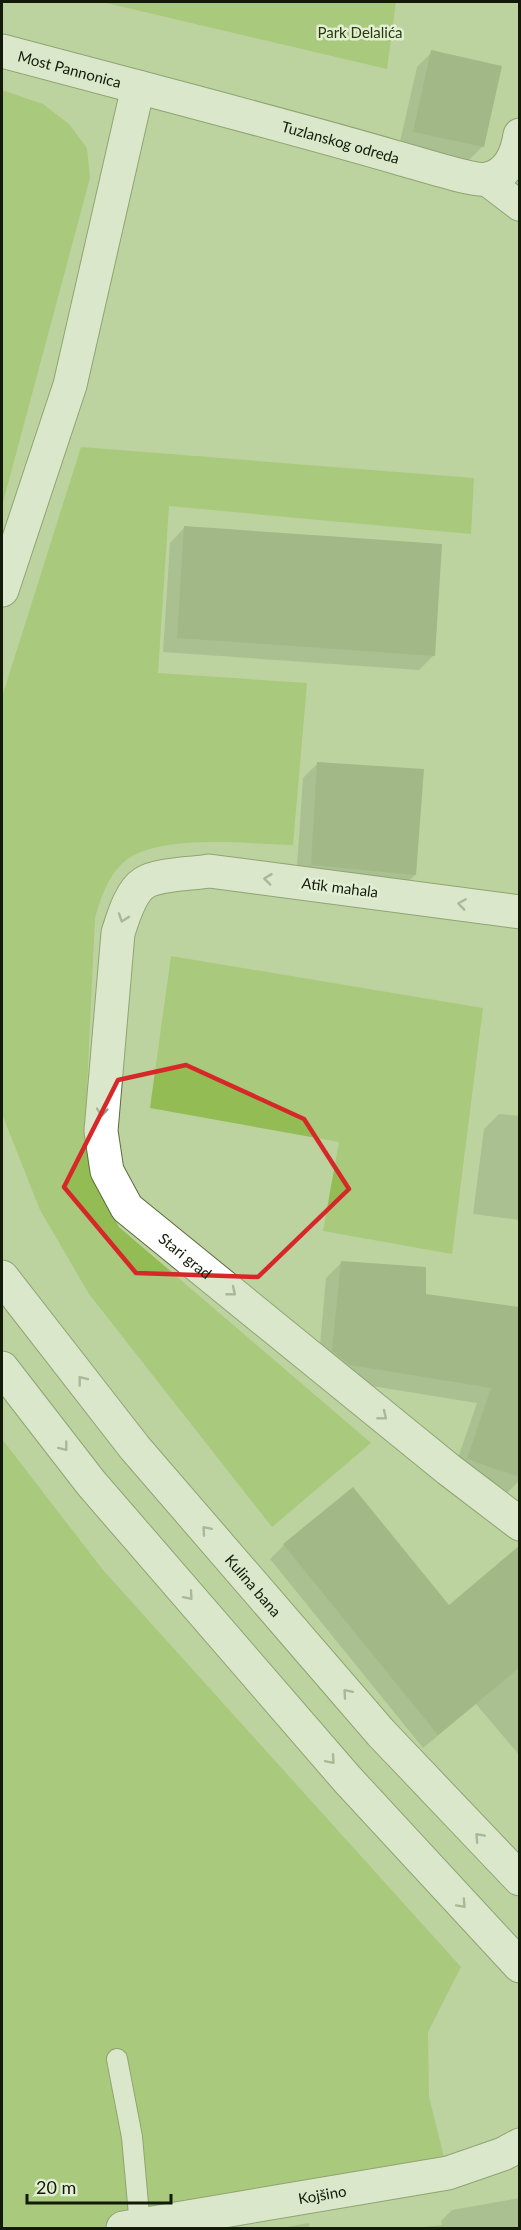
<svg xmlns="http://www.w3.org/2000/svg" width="521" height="2230" font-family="Lato,sans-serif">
	<rect width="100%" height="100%" fill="#bcd39f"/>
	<path fill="#93bc54" d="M102,2H396L387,69Z
		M2,90L43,104L69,124L87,148L90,178L2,506Z
		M81,447L474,478L471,534L169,506L158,673L307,683L293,845C250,844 160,833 125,861C108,875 101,898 95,918L86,1109L88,1152L100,1191L119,1227L371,1443L272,1527L89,1294L40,1210L2,1114V697Z
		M171,956L483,1008L452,1254L323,1231L339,1142L150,1108Z
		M2,1439L103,1570L461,1967L428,2032L429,2097L448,2173L123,2228H2Z"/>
	<path fill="#0003" d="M432,52L483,146L468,161L399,146L417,67Z
		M184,528L434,655L419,670L163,652L170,543Z
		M318,763L415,875L400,890L296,880L303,778Z
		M499,1114L520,1116V1220L473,1214L484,1129Z
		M342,1262L424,1295L520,1308V1480L507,1493L452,1475L477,1403L334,1380L318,1367L326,1278Z
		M284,1545L449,1607L514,1552L520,1559V1756L476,1704L423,1748L270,1559Z
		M520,2198V2228H414L442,2225L441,2221L452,2210Z
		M309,2223L310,2228H280Z"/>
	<path fill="#839868" d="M431,50L502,66L484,147L413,132Z
		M184,526L442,544L435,656L177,638Z
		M317,762L424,769L416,875L311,865Z
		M341,1261L426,1267V1294L519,1307V1477L467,1459L491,1388L350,1365L332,1351Z
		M353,1487L449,1605L519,1546V1668L438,1735L283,1544Z"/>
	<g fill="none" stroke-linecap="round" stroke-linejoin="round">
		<defs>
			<path id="service" d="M117,2059L132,2137L140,2226"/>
			<path id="pedestrian" d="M486,180L520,206"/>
			<g id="minor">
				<path id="s1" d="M138,87C225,110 312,133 398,158C414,162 474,182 487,179C508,175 517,154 520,135"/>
				<path id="s2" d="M520,912L209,871C192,874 158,874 144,883C130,892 123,918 118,933L101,1131L107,1171L127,1208L448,1469L520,1524"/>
			</g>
			<g id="tertiary">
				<path id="s3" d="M2,51L138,87L70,385L2,590"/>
				<path id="s4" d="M123,2228L448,2173L503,2154L520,2145"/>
			</g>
			<g id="secondary">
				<path id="s5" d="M2,1277L135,1448L381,1733L520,1879"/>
				<path d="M2,1368L91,1483L347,1779L520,1966"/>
			</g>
		</defs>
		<use href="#service" stroke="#586c3d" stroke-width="22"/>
		<use href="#pedestrian" stroke="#586c3d" stroke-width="32"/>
		<use href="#minor" stroke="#586c3d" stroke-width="35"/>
		<use href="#tertiary" stroke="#586c3d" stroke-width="35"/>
		<use href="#secondary" stroke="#586c3d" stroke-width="35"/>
		<use href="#service" stroke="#fff" stroke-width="20"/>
		<use href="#pedestrian" stroke="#fff" stroke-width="30"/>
		<use href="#minor" stroke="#fff" stroke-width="33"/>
		<use href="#tertiary" stroke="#fff" stroke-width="33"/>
		<use href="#secondary" stroke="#fff" stroke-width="33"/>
	</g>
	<defs><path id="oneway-chevron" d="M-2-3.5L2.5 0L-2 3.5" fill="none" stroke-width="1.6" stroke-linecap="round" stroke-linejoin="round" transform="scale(1.5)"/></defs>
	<g stroke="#959890">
		<use href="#oneway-chevron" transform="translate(268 879) rotate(-173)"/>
		<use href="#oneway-chevron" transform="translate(462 904) rotate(-172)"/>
		<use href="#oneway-chevron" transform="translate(123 918) rotate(109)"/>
		<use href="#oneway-chevron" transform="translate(102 1112) rotate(95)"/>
		<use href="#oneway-chevron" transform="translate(232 1292) rotate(39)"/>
		<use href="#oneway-chevron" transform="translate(82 1380) rotate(-128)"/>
		<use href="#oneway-chevron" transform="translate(383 1416) rotate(39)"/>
		<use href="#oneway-chevron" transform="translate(64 1447) rotate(52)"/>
		<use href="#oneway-chevron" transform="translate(206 1530) rotate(-131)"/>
		<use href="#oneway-chevron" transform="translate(189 1596) rotate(49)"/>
		<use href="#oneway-chevron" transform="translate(347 1693) rotate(-131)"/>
		<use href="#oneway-chevron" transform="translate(331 1760) rotate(49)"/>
		<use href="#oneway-chevron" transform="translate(479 1837) rotate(-133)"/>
		<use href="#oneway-chevron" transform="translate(462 1904) rotate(47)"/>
	</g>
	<path d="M0 0H521V2230H0ZM186,1065L304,1119L349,1189L258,1277L136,1273L64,1187L118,1080Z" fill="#bcd39f" fill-opacity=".55" fill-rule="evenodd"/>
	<path fill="none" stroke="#d62828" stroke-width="4.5" stroke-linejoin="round" d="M186,1065L304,1119L349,1189L258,1277L136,1273L64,1187L118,1080Z"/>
	<g text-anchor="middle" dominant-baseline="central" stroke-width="5" stroke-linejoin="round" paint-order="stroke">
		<g font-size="15" fill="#293b09" stroke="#e3efd5">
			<text x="360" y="32">Park Delalića</text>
		</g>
		<g font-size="15" fill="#131b08" stroke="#e3efd5">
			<text stroke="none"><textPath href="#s3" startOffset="70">Most Pannonica</textPath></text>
			<text stroke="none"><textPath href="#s1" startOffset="210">Tuzlanskog odreda</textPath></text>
			<text transform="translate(340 887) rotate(7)">Atik mahala</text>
			<text stroke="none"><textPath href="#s2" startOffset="794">Stari grad</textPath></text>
			<text stroke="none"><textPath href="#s5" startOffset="398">Kulina bana</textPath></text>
			<text stroke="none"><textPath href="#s4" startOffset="202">Kojšino</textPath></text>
		</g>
	</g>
	<rect width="521" height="2230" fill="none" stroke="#131b08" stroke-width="6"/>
	<path d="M27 2194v9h144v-9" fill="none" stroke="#131b08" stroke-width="3"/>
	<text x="36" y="2194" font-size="18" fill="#131b08" stroke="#e3efd5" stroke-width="4.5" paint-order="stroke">20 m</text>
</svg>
